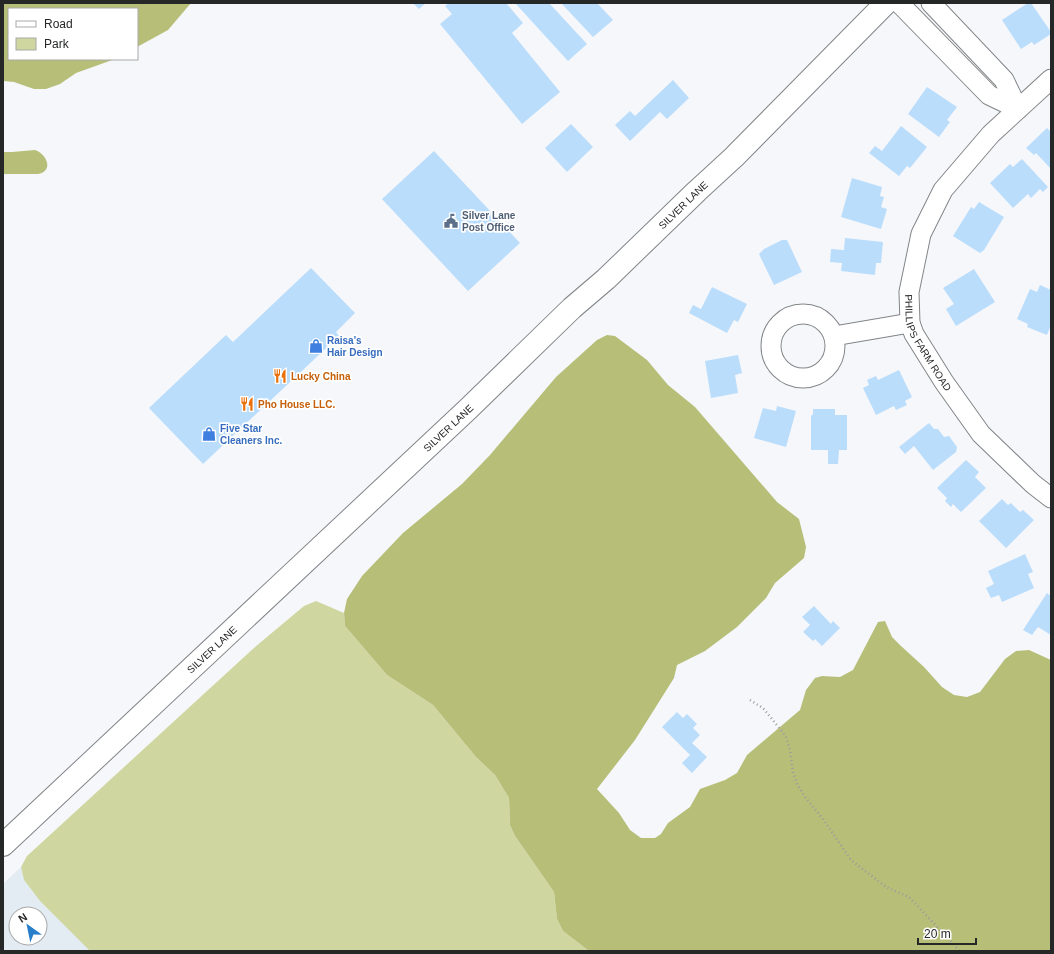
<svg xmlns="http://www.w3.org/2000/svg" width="1054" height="954" font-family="Helvetica,sans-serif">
	<rect width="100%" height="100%" fill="#f5f7fa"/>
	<path fill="#e3ecf3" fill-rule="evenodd" d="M21,867L24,880L40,901L90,951H3V884ZM16,914H40V938H16Z"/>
	<path fill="#d0d6a0" d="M316,601L344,613L345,626L387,675L433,705L476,757L495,775L509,798L510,825L515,836L554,892L557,919L563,931L589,951H90L40,901L24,880L21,867L27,856L255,647L304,606Z"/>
	<path fill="#b7be78" d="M3,3H191L168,30L137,47V9H9V59H115L76,73L60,84L46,89H34L14,82L3,81Z
		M35,150C47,154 54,171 38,174H3V152H12Z
		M607,335L615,336L647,360L668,385L695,407L777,502L799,519L806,547L804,558L775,583L766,598L737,627L705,651L677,665L674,678L635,740L597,789L619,813L630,830L641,838H655L661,834L668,823L690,807L700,789L725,780L737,773L747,755L800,710L806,690L815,678L822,676L840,677L853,670L878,622L885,621L892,637L901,646L924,667L942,687L954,695L967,697L980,692L1005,659L1016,651L1029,650L1051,660V951H589L563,931L557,919L554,892L515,836L510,825L509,798L495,775L476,757L433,705L387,675L345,626L344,613L347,599L362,576L403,533L462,484L490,455L556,377L597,340Z"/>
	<path fill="#bbddfc" d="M413,3H426L419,9Z
		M449,3H506L523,23L512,33L560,92L522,124L440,24L452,14L445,6Z
		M515,3H549L587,44L568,61Z
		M561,3H597L613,20L593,37Z
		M1028,3H1031L1051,32V34L1034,45L1032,42L1021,49L1002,20Z
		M673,80L689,98L667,119L660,112L630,141L615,125L630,111L635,116Z
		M927,87L957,107L947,120L950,122L939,137L908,114Z
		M571,124L593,147L567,172L545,148Z
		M901,126L927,147L910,168L907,166L899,176L869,153L875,146L882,151Z
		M1047,128L1051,132V169L1036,153L1034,155L1026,148Z
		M434,151L520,243L468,291L382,199Z
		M1022,159L1048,187L1043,192L1040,189L1031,198L1028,194L1013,208L990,183L1010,164L1013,167Z
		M852,178L882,187L880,196L884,197L881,207L887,209L881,229L841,217Z
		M979,202L1004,217L984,250L980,253L953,236L971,207L974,209Z
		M845,238L883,242L881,263H876L875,275L841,271L842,263L830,262L831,249L844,250Z
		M782,240H787L802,272L774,285L759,254L764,249Z
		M311,268L355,313L336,332L339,336L203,464L149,408L226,335L233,342Z
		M974,269L995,302L956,326L946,309L954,304L943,288Z
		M1040,285L1051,290V325L1047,335L1027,327L1028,324L1017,319L1030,289L1037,292Z
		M712,287L747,304L738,322L734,320L727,333L689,313L693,305L701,309Z
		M738,355L742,373L735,375L738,393L711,398L705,361Z
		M899,370L912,397L905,401L907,405L896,410L894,406L876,415L863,388L869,385L867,380L876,376L878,380Z
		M777,406L796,411L786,447L754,438L763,408L776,411Z
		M813,409H835V415H847V450H839L838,464H828V450H811V416L813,414Z
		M929,423L934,429H938L944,437L949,436L957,447L956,452L933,470L914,446L905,454L899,447Z
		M966,460L979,472L975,477L986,488L961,512L953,504L951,507L945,501L947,498L937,488Z
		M1002,499L1008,505L1011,503L1020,512L1023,510L1034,520L1006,548L979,521Z
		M1025,554L1033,572L1028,574L1034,588L1002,602L999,595L991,598L986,588L994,584L988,571Z
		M1047,593L1051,596V635L1038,627L1032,635L1023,630Z
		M814,606L831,624L833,621L840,628L822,646L815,639L813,641L803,632L810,625L802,617Z
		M677,712L683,718L687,714L697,724L693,728L700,735L692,743L707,757L692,773L682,763L690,755L662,727Z"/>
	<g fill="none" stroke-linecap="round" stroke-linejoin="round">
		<defs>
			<g id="street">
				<path d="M899,3L989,95L1018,109"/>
				<path d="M931,3L1004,80L1018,109"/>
				<path id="s1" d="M1051,79L991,134L943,190L921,234L909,292L910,323L914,334L944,382L981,434L1033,484L1051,498"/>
				<circle cx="803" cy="346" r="32"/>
				<path d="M834,336L910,323"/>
			</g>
			<g id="secondary">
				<path id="s2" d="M3,845L467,410L572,308L606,279L697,191L734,157L886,3"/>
			</g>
		</defs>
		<use href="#street" stroke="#828587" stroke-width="21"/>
		<use href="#secondary" stroke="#828587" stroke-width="24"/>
		<path stroke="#9a9c9d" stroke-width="2.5" stroke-dasharray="1 3" stroke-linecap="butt" d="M750,700L763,708L780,729L786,737L790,750L793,772L797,784L805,797L823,819L851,860L886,887L909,897L960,951"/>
		<use href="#street" stroke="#fff" stroke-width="19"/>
		<use href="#secondary" stroke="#fff" stroke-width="22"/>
	</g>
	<defs>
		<symbol id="civic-bare" viewBox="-9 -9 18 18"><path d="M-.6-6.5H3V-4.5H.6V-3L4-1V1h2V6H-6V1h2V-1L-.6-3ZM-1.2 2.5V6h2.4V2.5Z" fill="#5c6f8a" stroke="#fff" stroke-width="2.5" paint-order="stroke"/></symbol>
		<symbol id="shop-bare" viewBox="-9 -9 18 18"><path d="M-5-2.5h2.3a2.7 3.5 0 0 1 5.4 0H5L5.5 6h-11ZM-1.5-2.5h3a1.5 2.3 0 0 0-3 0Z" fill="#3f7fe0" stroke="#fff" stroke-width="2.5" paint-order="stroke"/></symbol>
		<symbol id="restaurant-bare" viewBox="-9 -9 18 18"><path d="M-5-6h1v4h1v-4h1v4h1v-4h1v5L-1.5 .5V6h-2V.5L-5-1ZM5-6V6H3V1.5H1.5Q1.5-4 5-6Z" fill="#e8710a" stroke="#fff" stroke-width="2.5" paint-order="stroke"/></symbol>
	</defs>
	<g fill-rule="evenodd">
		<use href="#civic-bare" x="441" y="211" width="20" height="20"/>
		<use href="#shop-bare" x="306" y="336" width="20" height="20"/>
		<use href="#restaurant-bare" x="270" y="366" width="20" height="20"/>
		<use href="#restaurant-bare" x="237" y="394" width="20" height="20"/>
		<use href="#shop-bare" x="199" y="424" width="20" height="20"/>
	</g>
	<g text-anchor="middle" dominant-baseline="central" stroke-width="3.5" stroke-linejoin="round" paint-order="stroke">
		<g font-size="10" fill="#262727" stroke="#fff">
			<text stroke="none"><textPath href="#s2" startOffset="934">SILVER LANE</textPath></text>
			<text stroke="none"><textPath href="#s1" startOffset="319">PHILLIPS FARM ROAD</textPath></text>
			<text stroke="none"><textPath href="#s2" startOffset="610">SILVER LANE</textPath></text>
			<text stroke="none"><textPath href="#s2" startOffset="286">SILVER LANE</textPath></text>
		</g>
		<g font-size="10" font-weight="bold" fill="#4e5e75" stroke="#fff" text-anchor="start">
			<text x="462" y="215">Silver Lane<tspan x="462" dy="12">Post Office</tspan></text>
		</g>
		<g font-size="10" font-weight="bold" fill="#366cbe" stroke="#fff" text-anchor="start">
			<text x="327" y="340">Raisa's<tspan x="327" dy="12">Hair Design</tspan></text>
			<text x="220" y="428">Five Star<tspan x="220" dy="12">Cleaners Inc.</tspan></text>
		</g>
		<g font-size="10" font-weight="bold" fill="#c56008" stroke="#fff" text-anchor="start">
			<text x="291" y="376">Lucky China</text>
			<text x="258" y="404">Pho House LLC.</text>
		</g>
	</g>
	<rect width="1054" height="954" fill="none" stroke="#262727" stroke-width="8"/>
	<rect x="8" y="8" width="130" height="52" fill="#ffffff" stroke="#a8a9a9"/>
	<rect x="16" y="21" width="20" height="6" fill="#ffffff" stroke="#a8a9a9"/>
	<text x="44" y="28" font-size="12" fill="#262727">Road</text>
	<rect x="16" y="38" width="20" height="12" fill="#d0d6a0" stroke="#a8a9a9"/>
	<text x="44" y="48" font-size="12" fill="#262727">Park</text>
	<g transform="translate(28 926) rotate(327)"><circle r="19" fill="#ffffff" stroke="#a8a9a9"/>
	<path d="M0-3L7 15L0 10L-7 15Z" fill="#297ecc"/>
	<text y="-6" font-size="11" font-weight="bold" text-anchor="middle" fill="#262727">N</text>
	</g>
	<path d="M918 938v6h58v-6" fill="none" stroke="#262727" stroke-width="2"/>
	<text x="924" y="938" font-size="12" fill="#262727" stroke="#ffffff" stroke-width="3" paint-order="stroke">20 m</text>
</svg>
